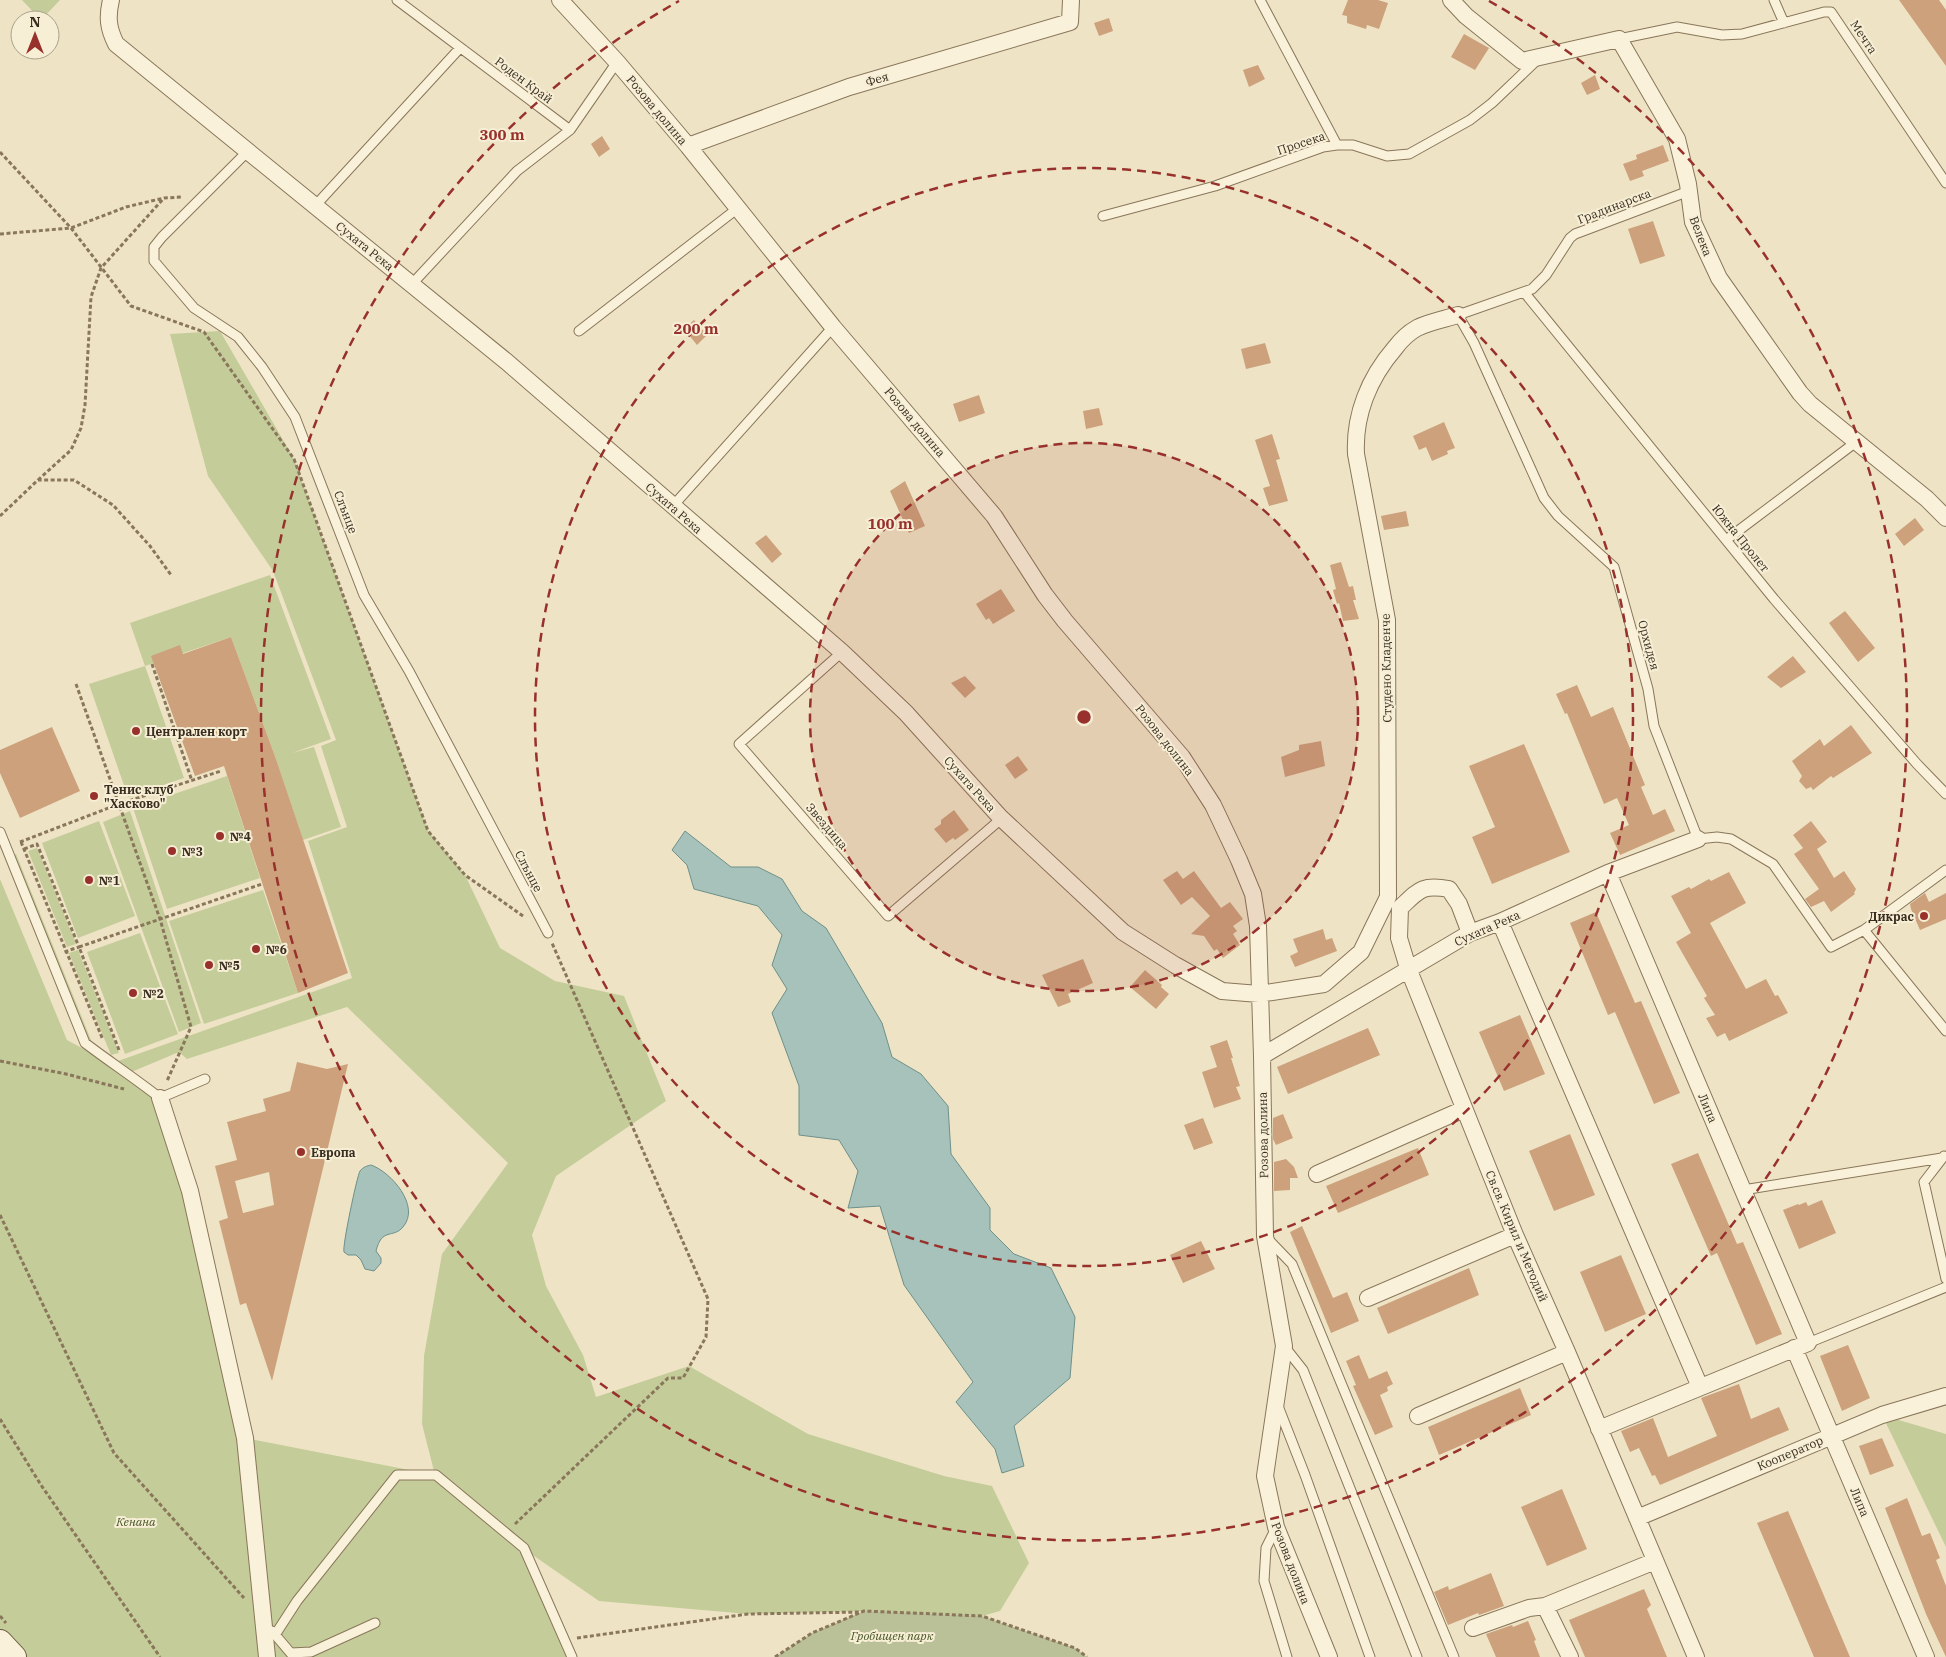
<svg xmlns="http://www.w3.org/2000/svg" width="1946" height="1657" font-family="'IBM Plex Serif',serif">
	<rect width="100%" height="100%" fill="#eee4c5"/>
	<path fill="#c4cc99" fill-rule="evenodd" d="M22,0H60L41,20Z
		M220,331L294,459L428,831L465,875L500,948L555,981L624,996L666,1101L556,1176L532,1235L546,1286L583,1355L596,1397L689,1366L808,1434L944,1476L992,1486L1029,1563L1000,1611L982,1616L864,1611L748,1614L599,1601L524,1549L571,1657H0V879L67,1040L126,1072L118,1061L352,978L308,841L347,827L321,746L336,740L273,571L208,476L170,334ZM347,1007L508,1163L442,1254L424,1356L422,1424L435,1475L245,1438L160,1098L129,1073L179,1052L187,1059Z
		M270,575L331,739L292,753L314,747L341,827L303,840L276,759L231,637L145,666L184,778L128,797L89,684L145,666L130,623Z
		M227,776L260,878L167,909L133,808Z
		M130,811L201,1023L179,1032L103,822Z
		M99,821L135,916L78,938L42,843Z
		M37,848L76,944L67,947L28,851Z
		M16,854L91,1040L86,1042L11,856Z
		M263,890L298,993L204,1024L169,921Z
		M140,933L178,1034L125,1054L87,952Z
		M78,950L119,1053L111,1055L69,953Z
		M1882,1415L1946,1434V1547Z"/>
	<path fill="#bac198" d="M864,1611L982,1616L1075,1648L1087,1657H775L812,1633Z"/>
	<path fill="#a7c2bb" stroke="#6d9089" d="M685,831L731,867H758L782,879L802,911L826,928L882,1023L892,1057L921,1074L948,1106L951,1154L990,1208V1230L1014,1254L1051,1268L1075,1317L1070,1378L1014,1426L1024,1466L1002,1473L995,1449L956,1402L973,1382L904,1285L880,1206L848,1208L858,1171L839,1140L799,1135V1086L772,1013L787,989L772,965L782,935L758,906L694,889L687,865L672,850Z
		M371,1165C391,1172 421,1206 403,1227C393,1239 382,1227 376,1251L381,1258V1263L374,1271L365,1269L361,1260L356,1255H348L344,1252C342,1247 357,1176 360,1171C363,1167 367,1166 371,1165Z"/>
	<path fill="#cca17c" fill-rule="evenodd" d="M1348,0H1378L1388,3L1379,29L1367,25L1366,29L1347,23V16L1342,15Z
		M1899,0H1939L1946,10V66Z
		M1109,18L1113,31L1099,36L1094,23Z
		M1464,34L1489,48L1475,70L1451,57Z
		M1258,65L1265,79L1249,87L1243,70Z
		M1595,75L1600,89L1587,95L1581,83Z
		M602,136L610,149L599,157L591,144Z
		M1663,145L1669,161L1642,171L1644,176L1630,181L1623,164L1637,159L1636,155Z
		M1653,221L1665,256L1640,264L1628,229Z
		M694,320L707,335L697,345L684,329Z
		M1265,343L1271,363L1246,369L1241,349Z
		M979,395L985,413L959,422L953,404Z
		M1099,408L1103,425L1086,429L1083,411Z
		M1444,422L1455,448L1447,451L1448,454L1432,461L1426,447L1419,450L1413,436Z
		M1272,434L1280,459L1276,460L1288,501L1269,506L1263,488L1270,486L1255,440Z
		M905,481L925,526L909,533L890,491Z
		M1406,511L1409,526L1384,530L1381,516Z
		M1915,518L1924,530L1904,546L1895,534Z
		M766,535L782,554L772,563L755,543Z
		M1341,562L1349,587L1353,586L1356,600H1353L1359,619L1343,621L1339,603L1337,604L1333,590L1336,589L1330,565Z
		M1001,589L1015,611L993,624L989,618L986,620L976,604Z
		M1845,611L1875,648L1858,662L1829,623Z
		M231,637L276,759L348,973L298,993L224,766L195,776L151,656L180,645L183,654Z
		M1793,656L1806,672L1781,688L1767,677Z
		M965,676L976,688L965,698L951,683Z
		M1577,685L1591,717L1613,707L1645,785L1641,787L1653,815L1665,809L1675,831L1620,855L1610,833L1629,825L1617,798L1604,804L1567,713L1565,714L1556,694Z
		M1851,725L1872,753L1833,778L1831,776L1813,790L1811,787L1806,789L1799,781L1802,776L1792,761L1820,739L1824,746Z
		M52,727L80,791L20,818L0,773V750Z
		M1321,741L1325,766L1285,777L1281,757L1299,750V745Z
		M1524,744L1570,852L1492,884L1472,837L1495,827L1469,766Z
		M1018,756L1028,770L1015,779L1005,765Z
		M954,810L969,830L955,840L953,838L946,843L934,829L941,824V820Z
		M1811,821L1827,842L1817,849L1834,878L1844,871L1856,889L1854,893L1855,894L1831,912L1824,901L1811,907L1805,899L1819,889L1794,854L1803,848L1793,835Z
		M1177,871L1183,879L1194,871L1221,908L1230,902L1243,919L1233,926L1237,931L1233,934L1240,945L1223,958L1217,949L1214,951L1204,936L1191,934L1210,916L1192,897L1181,905L1163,880Z
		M1729,872L1746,903L1710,923L1746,989L1766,979L1775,996L1778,995L1788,1013L1729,1041L1725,1033L1717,1037L1706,1018L1715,1015L1704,998L1707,996L1676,942L1691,933L1671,896L1689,887L1691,889L1709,879L1711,881Z
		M1925,893L1929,902L1946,893V919L1920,930L1911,909L1910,904Z
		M1596,912L1635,1003L1641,1001L1680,1093L1654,1104L1615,1012L1608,1015L1570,923Z
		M1323,929L1326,940L1332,938L1337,951L1295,967L1290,956L1298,952L1293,939Z
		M1083,959L1093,983L1068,994L1071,1002L1058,1007L1042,975Z
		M1145,970L1162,985L1161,987L1169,994L1156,1009L1130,987Z
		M1520,1015L1545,1074L1504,1091L1479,1032Z
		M1368,1028L1380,1055L1288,1094L1277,1067Z
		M1227,1040L1233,1058H1231L1240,1086L1236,1087L1241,1099L1214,1108L1202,1072L1217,1067L1210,1046Z
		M297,1062L327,1069L348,1064L272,1381L246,1303L240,1305L219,1221L228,1218L215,1166L237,1160L227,1122L266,1111L263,1099L290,1091ZM269,1172L274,1205L243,1213L235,1181Z
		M1283,1114L1293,1138L1276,1145L1273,1139V1118Z
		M1203,1118L1213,1143L1194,1150L1184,1125Z
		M1570,1134L1595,1195L1554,1211L1529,1151Z
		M1418,1148L1429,1175L1338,1213L1326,1186Z
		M1698,1153L1737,1244L1743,1242L1782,1334L1756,1345L1717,1253L1711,1256L1671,1164Z
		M1286,1159L1294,1167L1298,1178H1290V1190L1274,1191V1162Z
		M1822,1200L1836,1233L1799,1249L1783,1210L1798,1204L1799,1205L1806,1202L1808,1206Z
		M1302,1226L1333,1298L1347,1292L1359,1321L1331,1333L1290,1232Z
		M1201,1241L1215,1269L1183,1283L1170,1255Z
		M1621,1255L1646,1314L1605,1332L1580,1272Z
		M1469,1268L1479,1295L1388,1334L1377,1308Z
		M1848,1345L1870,1398L1842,1411L1820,1356Z
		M1359,1355L1369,1379L1387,1371L1393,1384L1387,1387L1388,1391L1380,1395L1393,1427L1375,1435L1353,1386L1356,1385L1346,1361Z
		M1739,1384L1751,1419L1779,1407L1789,1430L1660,1485L1655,1475L1652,1476L1639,1448L1630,1452L1621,1431L1653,1418L1668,1457L1717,1436L1701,1398Z
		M1520,1388L1531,1415L1439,1455L1428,1427Z
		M1882,1438L1894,1466L1870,1475L1859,1446Z
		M1562,1489L1587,1549L1547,1566L1521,1507Z
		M1907,1498L1922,1536L1930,1533L1940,1558L1936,1560L1946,1586V1657L1926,1614L1885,1508Z
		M1788,1511L1850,1657H1814L1757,1523Z
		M1491,1573L1504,1606L1479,1615L1478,1613L1448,1625L1434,1592L1448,1586L1449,1590Z
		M1644,1589L1651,1605L1647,1609L1667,1657H1585L1569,1620Z
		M1528,1621L1536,1640L1534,1641L1540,1657H1496L1486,1634L1512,1625L1513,1627Z"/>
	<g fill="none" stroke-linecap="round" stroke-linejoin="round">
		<defs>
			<path id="lane" d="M397,0L570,130L617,62
				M1260,0L1337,145
				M1774,0L1784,23
				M1619,39L1677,27L1722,35L1742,34L1824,12H1831L1946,183
				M248,151L162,237L154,247V261L194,308L238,337L262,367L295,417L364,595L409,671L548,933
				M1689,191L1575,234L1570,238L1546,275L1532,289L1458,315L1474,343L1544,498L1558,516L1614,567L1648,689L1654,726L1698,839L1717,837L1731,839L1773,864L1831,947L1864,930L1946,870
				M315,206L460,48
				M1103,216L1215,186L1323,147L1337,145H1353L1387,156L1409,154L1470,120L1492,103L1536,61
				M412,284L517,171L570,130
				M1524,292L1774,599L1917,764L1946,794
				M579,331L738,208
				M672,507L833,327
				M1726,540L1856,442
				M842,652L739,744L888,916L1001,819
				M0,832L85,1043C110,1062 136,1079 160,1098L205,1079
				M1864,930L1946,1031
				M1944,1156L1924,1182L1946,1279
				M1743,1190L1942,1158
				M1267,1238L1292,1264L1454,1657
				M1808,1343L1946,1287
				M1284,1346L1303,1370L1417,1657
				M1278,1406L1305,1475L1370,1657
				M1276,1528L1266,1548L1264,1581L1287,1657
				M272,1631L294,1657
				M275,1635L297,1601L397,1475H436L524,1548L572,1657
				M291,1653L311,1652L375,1623"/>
			<path id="street" d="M111,0C107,17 108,28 116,44L507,362L842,652L906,713L1000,817L1123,932L1175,965L1222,991L1259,994L1324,984L1361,952L1388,897L1387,620L1356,454C1354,415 1369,378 1395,348C1401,340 1408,333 1417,328C1429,322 1445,319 1458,315
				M560,0L617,62L688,146L833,327L994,516L1045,595L1065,621L1182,757L1213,805L1239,860L1253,894L1258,926L1262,1056L1265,1236L1284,1346L1265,1476L1276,1527L1329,1657
				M1451,0L1466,16L1522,61L1619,39L1677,139L1688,184L1693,222L1719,278L1800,393L1810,404L1927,499L1946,518
				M688,146L849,87L1070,22L1071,0
				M1500,922L1700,1387
				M1470,933L1459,904L1449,889C1422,884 1419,890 1400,908L1399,938L1408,968L1515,1235L1567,1352L1696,1657
				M1262,1056L1470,933L1500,922L1608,873L1698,839
				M160,1098L190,1191L245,1438L267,1657
				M1317,1174L1464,1109
				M1368,1298L1515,1235
				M1794,1348L1926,1657
				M1418,1416L1567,1352
				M1599,1429L1808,1343L1608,873
				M1637,1518L1882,1415L1946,1396
				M1545,1606L1655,1561
				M1473,1628L1529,1608L1545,1606L1570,1657"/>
			<path id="secondary" d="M0,1642L14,1657"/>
		</defs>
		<use href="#lane" stroke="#89765b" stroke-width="11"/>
		<use href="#street" stroke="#89765b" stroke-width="18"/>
		<use href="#secondary" stroke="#6b573e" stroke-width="26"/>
		<path stroke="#89765b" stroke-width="3" stroke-dasharray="4 2.5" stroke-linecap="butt" d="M0,152L71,228L131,306L204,332L294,459L428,831L465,875L523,916
			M0,234L71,228L126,207L164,198L182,197
			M38,480L71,450L81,428L85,405L91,297L101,268L164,198
			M0,516L38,480H74L113,505L150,546L171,575
			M152,664L192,781
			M76,684L160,919L191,1027L167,1081
			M20,842L119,804L221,771
			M21,842L103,1040
			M24,849L37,844L79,947L64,952
			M119,1050L79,947L262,884
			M0,1061L66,1074L124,1089
			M0,1215L114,1453L244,1598
			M0,1419L41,1485L160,1657
			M515,1524L668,1378H683L706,1337L708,1299L552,943
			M0,1616L6,1623
			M577,1638L748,1614L861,1612
			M775,1657L812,1633L864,1611L982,1616L1075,1648L1087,1657"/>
		<use href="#lane" stroke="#f9f1d9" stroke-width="9"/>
		<use href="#street" stroke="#f9f1d9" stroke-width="16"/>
		<use href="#secondary" stroke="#f9f1d9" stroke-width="24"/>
	</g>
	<circle cx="1084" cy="717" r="274" fill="#98302c" fill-opacity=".12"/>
	<g fill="none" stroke="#98302c" stroke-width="2.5" stroke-dasharray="9 6">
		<circle cx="1084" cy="717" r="274"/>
		<circle cx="1084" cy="717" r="549"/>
		<path d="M1489 1A823 823 0 1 1 679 1"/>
	</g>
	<g fill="#98302c" stroke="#f6eed5" stroke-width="2">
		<circle cx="136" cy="731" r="5"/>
		<circle cx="94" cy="796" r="5"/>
		<circle cx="220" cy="836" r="5"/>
		<circle cx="172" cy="851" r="5"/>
		<circle cx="89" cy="880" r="5"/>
		<circle cx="1924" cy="916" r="5"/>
		<circle cx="256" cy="949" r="5"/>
		<circle cx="209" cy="965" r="5"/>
		<circle cx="133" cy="993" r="5"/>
		<circle cx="301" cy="1152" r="5"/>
	</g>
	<g text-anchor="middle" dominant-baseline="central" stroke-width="4" stroke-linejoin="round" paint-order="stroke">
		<g font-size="12" fill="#392d1f" stroke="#f6eed5">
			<text transform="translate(1864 37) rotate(56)">Мечта</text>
			<text transform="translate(877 79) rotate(-16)">Фея</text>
			<text transform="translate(524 80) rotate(37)">Роден Край</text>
			<text transform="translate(657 110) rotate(50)">Розова долина</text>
			<text transform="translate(1301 143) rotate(-18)">Просека</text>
			<text transform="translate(1614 206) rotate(-21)">Градинарска</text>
			<text transform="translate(1701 236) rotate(69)">Велека</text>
			<text transform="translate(365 246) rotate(39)">Сухата Река</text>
			<text transform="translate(915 422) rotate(50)">Розова долина</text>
			<text transform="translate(674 508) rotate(41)">Сухата Река</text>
			<text transform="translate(346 512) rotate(69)">Слънце</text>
			<text transform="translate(1741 538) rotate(51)">Южна Пролет</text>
			<text transform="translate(1649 645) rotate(75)">Орхидея</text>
			<text transform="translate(1386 668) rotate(-91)">Студено Кладенче</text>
			<text transform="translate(1165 740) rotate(52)">Розова долина</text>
			<text transform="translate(970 784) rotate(48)">Сухата Река</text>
			<text transform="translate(827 826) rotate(49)">Звездица</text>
			<text transform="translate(529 871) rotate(62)">Слънце</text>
			<text transform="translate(1487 928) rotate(-24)">Сухата Река</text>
			<text transform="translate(1708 1108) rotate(67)">Липа</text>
			<text transform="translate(1263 1135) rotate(-91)">Розова долина</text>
			<text transform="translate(1517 1236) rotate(67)">Св.св. Кирил и Методий</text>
			<text transform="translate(1790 1453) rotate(-23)">Кооператор</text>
			<text transform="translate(1860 1502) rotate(67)">Липа</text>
			<text transform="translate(1291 1563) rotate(69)">Розова долина</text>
		</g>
		<g font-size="12" font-weight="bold" fill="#392d1f" stroke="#f6eed5" text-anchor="start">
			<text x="146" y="731">Централен корт</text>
			<text x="104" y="789">Тенис клуб<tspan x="104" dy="14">"Хасково"</tspan></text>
			<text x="230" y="836">№4</text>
			<text x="182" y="851">№3</text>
			<text x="99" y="880">№1</text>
			<text x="1914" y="916" text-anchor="end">Дикрас</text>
			<text x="266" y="949">№6</text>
			<text x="219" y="965">№5</text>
			<text x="143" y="993">№2</text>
			<text x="311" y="1152">Европа</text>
		</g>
		<g font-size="12" font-style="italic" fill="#475626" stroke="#f6eed5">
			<text x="136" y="1521">Кенана</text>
			<text x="892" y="1635">Гробищен парк</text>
		</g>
	</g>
	<circle cx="1084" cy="717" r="8" fill="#98302c" stroke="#f6eed5" stroke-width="2.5"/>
	<g font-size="15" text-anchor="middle" font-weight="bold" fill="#98302c" stroke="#f6eed5" stroke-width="4" stroke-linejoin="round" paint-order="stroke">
		<text x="502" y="140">300 m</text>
		<text x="696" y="334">200 m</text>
		<text x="890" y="529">100 m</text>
	</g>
	<g transform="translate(35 35)"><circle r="24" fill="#f6eed5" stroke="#aaa18c"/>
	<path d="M0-4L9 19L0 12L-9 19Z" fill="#98302c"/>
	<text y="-8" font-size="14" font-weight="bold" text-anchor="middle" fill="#392d1f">N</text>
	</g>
</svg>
